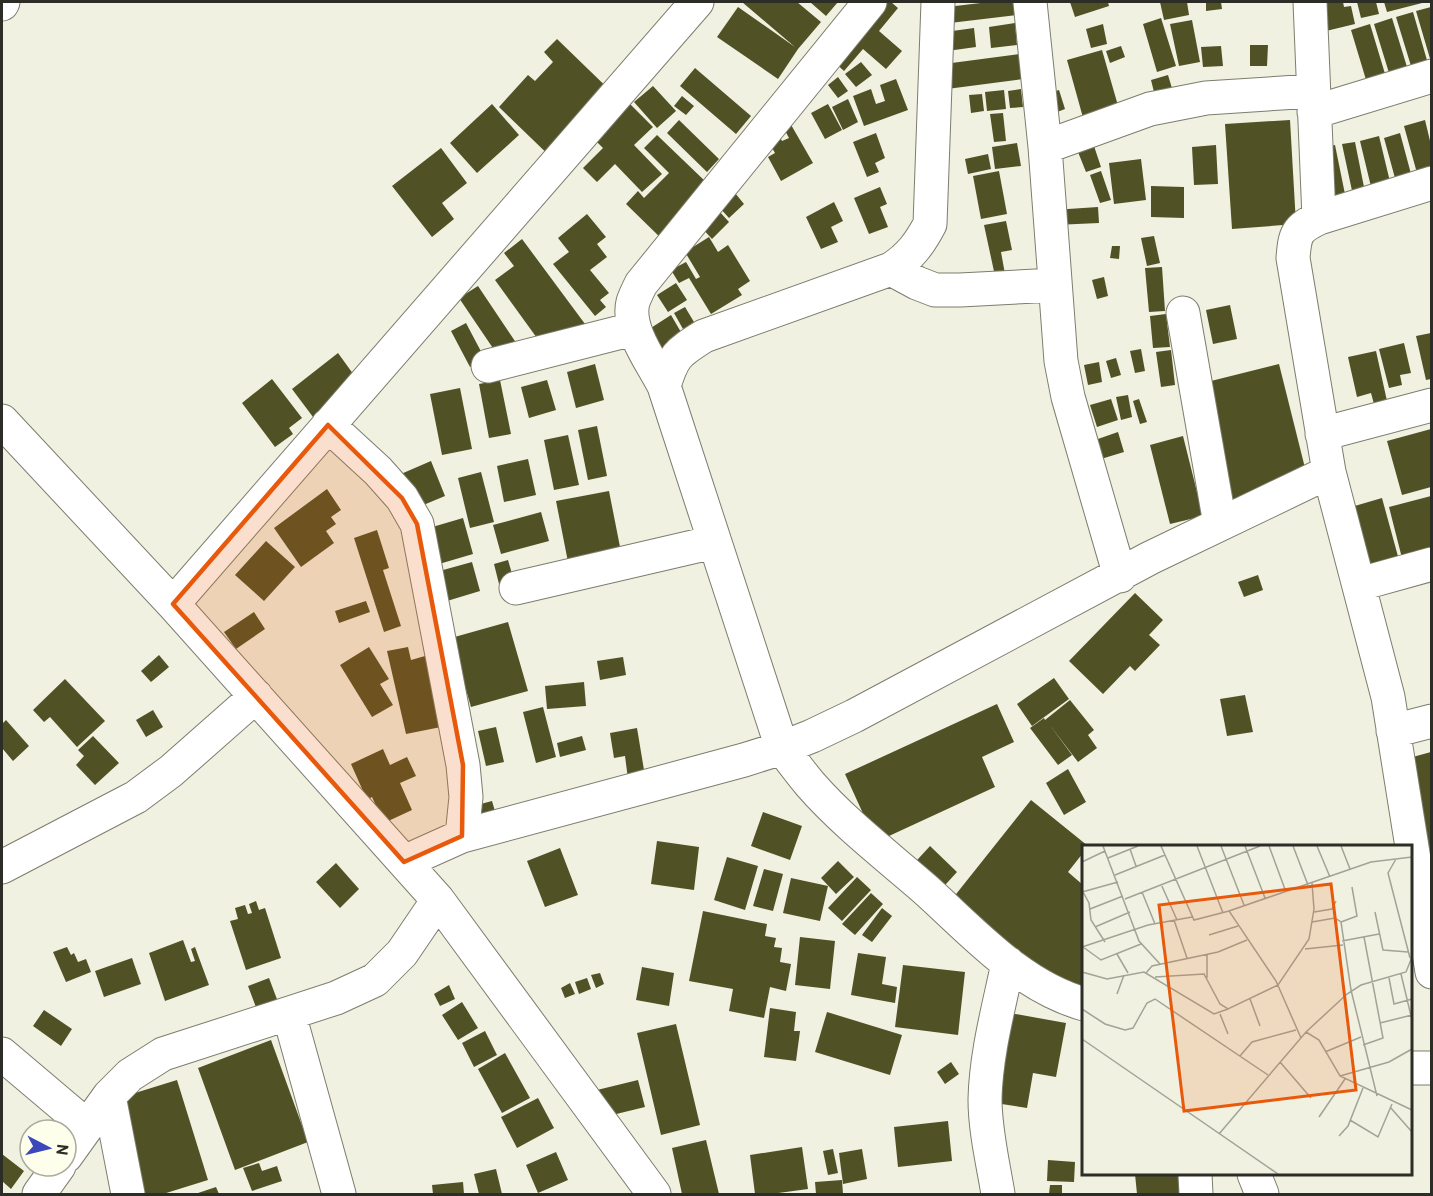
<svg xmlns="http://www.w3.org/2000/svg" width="1433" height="1196" font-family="Barlow,sans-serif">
	<rect width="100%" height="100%" fill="#f0f1e0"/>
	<path fill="#515126" d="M742,2H797L821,22L798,49L778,79L717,37L738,7L795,47Z
		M810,2H838L826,16Z
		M882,2H891L898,8L879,31L902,51L886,69L863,49L844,71L832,60Z
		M989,2H1016L1017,15L950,23L947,7Z
		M1070,2H1108L1109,6L1075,17Z
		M1160,2H1187L1189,15L1164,20Z
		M1206,2H1221L1222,9L1206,11Z
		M1325,2H1343L1344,7L1351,6L1355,24L1326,31Z
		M1357,2H1376L1379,14L1361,18Z
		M1384,2H1426L1387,12Z
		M1431,7V62L1416,11Z
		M1413,12L1431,74L1415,79L1396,17Z
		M1161,18L1176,66L1157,72L1143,24Z
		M1392,18L1411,80L1393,86L1374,24Z
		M1192,20L1200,62L1179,66L1170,24Z
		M1015,23L1017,45L991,48L989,27Z
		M1103,24L1107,44L1091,48L1086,29Z
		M1370,24L1389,87L1370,93L1351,30Z
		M974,28L976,47L940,52L938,33Z
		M557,39L621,101L560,166L499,107L528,75L535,81L553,62L544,52Z
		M1250,45H1268L1267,66H1250Z
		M1121,46L1125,57L1110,63L1106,51Z
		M1221,46L1223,66L1203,67L1201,47Z
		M1102,50L1123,123L1087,132L1067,60Z
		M1019,54L1023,79L947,89L944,64Z
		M861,62L872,75L856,87L845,74Z
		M695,68L751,116L736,134L680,86Z
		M1168,75L1174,95L1156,100L1151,80Z
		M838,77L848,91L838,98L828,85Z
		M896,79L908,110L864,126L853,96L871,89L876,104L885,101L880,85Z
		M653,86L676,111L657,128L634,102Z
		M1021,89L1023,107L1010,108L1008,91Z
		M1004,90L1006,109L987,111L985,92Z
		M1059,90L1065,109L1047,116L1040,96Z
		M982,94L984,111L971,113L969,95Z
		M682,96L694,106L686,115L674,106Z
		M848,99L858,122L843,130L832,107Z
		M492,104L519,135L477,173L450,143Z
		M630,104L653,127L634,145L662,174L642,192L615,164L597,182L583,168L603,148L594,139Z
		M828,104L842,130L825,139L811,113Z
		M1003,113L1006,141L994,142L990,114Z
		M679,120L719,159L707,172L667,133Z
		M1290,120L1296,224L1232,229L1225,124Z
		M1425,120L1431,145V180L1420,184L1404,126Z
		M790,123L813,163L781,181L768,157L775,153L767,139L778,133L782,141L789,138L783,127Z
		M876,133L885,158L875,163L879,172L867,177L853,142Z
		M1400,133L1414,185L1398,189L1384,138Z
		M657,135L707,183L667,244L626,204L638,191L644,198L669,173L644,148Z
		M1379,136L1392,190L1373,195L1360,141Z
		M1355,142L1366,197L1354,200L1342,144Z
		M1017,143L1021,166L995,169L992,147Z
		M1216,145L1218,184L1194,185L1192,147Z
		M1335,145L1347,204L1322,209L1310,150Z
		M1094,146L1101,167L1086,172L1078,152Z
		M441,148L467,183L442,203L454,219L432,237L392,186Z
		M988,154L991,169L968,174L965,159Z
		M1141,159L1146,200L1114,204L1109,163Z
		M999,171L1007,214L981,219L973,176Z
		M1101,171L1111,200L1100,203L1090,175Z
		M1151,186L1184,187V218L1151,217Z
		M880,187L887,204L880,207L888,227L869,234L854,198Z
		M735,193L744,204L729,218L719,207Z
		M834,202L843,221L831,227L838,242L821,249L806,217Z
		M1098,207L1099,223L1055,225L1053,210Z
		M718,210L729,222L712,239L701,227Z
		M587,214L606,237L597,244L607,257L590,270L609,293L600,300L606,307L595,316L553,264L569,252L558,238Z
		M1006,221L1012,250L1001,252L1005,274L995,276L984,225Z
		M1154,236L1160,263L1147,266L1141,238Z
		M709,237L718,252L728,245L750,281L738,289L742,295L711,314L689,278L679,283L671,270L686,262L696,279L700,277L685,252Z
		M522,239L588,328L550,356L495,280L514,266L504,253Z
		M1112,246H1120L1119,259L1110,258Z
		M1162,267L1165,311L1149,312L1145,268Z
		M1104,277L1108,296L1097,299L1092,280Z
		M676,283L687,300L668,312L657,295Z
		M478,286L523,353L505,366L459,298Z
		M1230,305L1237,339L1213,344L1206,310Z
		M685,307L694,322L683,329L674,313Z
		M1166,314L1170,347L1153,348L1150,316Z
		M671,315L685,339L654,358L640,335Z
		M466,323L485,359L470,367L451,331Z
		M1431,333V379L1426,380L1416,336Z
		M1404,343L1411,373L1400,375L1402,385L1389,388L1379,349Z
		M1141,349L1145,371L1135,373L1130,351Z
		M1171,350L1175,385L1161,387L1156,352Z
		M1376,351L1387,401L1374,404L1371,393L1357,397L1348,357Z
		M338,353L359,382L313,417L292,389Z
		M1116,358L1121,375L1111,378L1106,361Z
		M1099,362L1102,382L1088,385L1084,365Z
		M595,364L604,400L576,408L567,372Z
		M1279,364L1308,480L1225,501L1195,385Z
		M272,379L302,418L289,428L293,434L275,447L242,403Z
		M500,380L511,434L489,438L479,384Z
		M547,380L556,410L529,418L521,387Z
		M460,388L472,449L442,455L430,394Z
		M1128,395L1132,417L1121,420L1116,397Z
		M1111,399L1118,420L1097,427L1090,405Z
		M1139,399L1147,422L1140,424L1133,401Z
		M597,426L607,476L588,480L578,430Z
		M1431,429V487L1402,495L1387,441Z
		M1118,432L1124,452L1101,459L1095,440Z
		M568,435L579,485L554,490L544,440Z
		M1183,436L1203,516L1170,524L1150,445Z
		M528,459L536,495L504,502L497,466Z
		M431,461L445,496L409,511L394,477Z
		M481,472L494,522L470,528L458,478Z
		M327,489L341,510L331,517L336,524L326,531L334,543L301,567L274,528Z
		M609,491L622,557L569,567L556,501Z
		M1431,496V550L1402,558L1389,507Z
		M1382,498L1399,560L1358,571L1341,510Z
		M541,512L549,541L501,554L493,525Z
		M463,518L473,554L439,564L429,528Z
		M377,530L389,568L383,570L401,626L384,632L354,538Z
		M266,541L295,567L264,601L235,575Z
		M508,560L515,584L500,588L494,564Z
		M472,562L480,591L447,601L425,575Z
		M1258,575L1263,590L1244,597L1238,582Z
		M1135,593L1163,620L1149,635L1160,645L1135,671L1130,666L1103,694L1069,661Z
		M366,601L370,612L339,623L335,611Z
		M254,612L265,629L236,649L224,632Z
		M508,622L528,691L471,707L451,638Z
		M369,647L389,679L380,684L393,705L372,717L340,665Z
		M408,647L411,660L425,656L441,727L406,734L387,651Z
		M159,655L169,667L151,682L141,671Z
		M623,657L626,675L600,680L597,661Z
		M1054,678L1069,699L1032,726L1017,704Z
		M65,679L105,721L77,747L50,717L44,722L33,710Z
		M584,682L586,706L547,709L545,686Z
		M1245,695L1253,732L1227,736L1220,699Z
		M1070,700L1094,730L1088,735L1097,748L1078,762L1049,724L1072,755L1058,765L1030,728L1044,718L1045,720Z
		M997,704L1014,742L982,757L995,787L876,842L845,774Z
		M543,707L556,757L536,763L523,712Z
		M153,710L163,727L146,737L136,720Z
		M6,720L29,746L13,761L2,748V724Z
		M496,727L504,762L486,766L478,731Z
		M637,728L645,776L628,779L625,756L614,758L610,733Z
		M93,736L119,763L95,785L76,765L84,756L78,750Z
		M582,736L586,750L560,757L557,743Z
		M383,749L390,765L407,757L416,776L400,783L412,810L384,823L372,797L367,800L351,764Z
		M1431,752V869L1387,764Z
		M1068,769L1086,802L1064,815L1046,783Z
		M1031,800L1088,846H1083V853L1068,872L1083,885V991L1070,981L1057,999L945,908Z
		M492,801L497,818L482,822L477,805Z
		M763,812L802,826L790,860L751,846Z
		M657,841L699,847L694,890L651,884Z
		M930,846L957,872L936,895L908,870Z
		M560,848L578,895L545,907L527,861Z
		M727,857L758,866L745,910L714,900Z
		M838,861L854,877L836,894L821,878Z
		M336,863L359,889L340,908L316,882Z
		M764,869L783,874L773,911L753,906Z
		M857,877L871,890L842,921L828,908Z
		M791,878L828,886L820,921L783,913Z
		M871,893L883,904L855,935L842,924Z
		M256,901L259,910L265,908L281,958L246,970L230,921L238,919L235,908L245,905L248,914L252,913L249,904Z
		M882,908L892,916L872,942L862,935Z
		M703,911L767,924L765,936L776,938L774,947L782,948L780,962L791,964L786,991L770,987L764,1018L729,1011L733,989L689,981Z
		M800,937L835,941L830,989L795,985Z
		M183,940L191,962L195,961L191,949L195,947L209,985L165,1001L149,953Z
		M67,947L71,955L74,953L78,962L86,959L91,972L66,982L53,952Z
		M858,953L886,957L882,984L897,987L895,1003L851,995Z
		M132,958L141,984L104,997L95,971Z
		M903,965L965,972L958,1035L895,1027Z
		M642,967L674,973L669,1006L636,1000Z
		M600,973L604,984L596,988L591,975Z
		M269,978L281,1010L260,1018L248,986Z
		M587,978L591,989L579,994L575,982Z
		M570,983L575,994L565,998L561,988Z
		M449,985L455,999L440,1006L434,994Z
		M462,1002L478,1028L458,1040L442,1015Z
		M770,1008L796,1012L794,1031H800L796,1061L764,1057Z
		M44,1010L72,1029L61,1046L33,1026Z
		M827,1012L902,1035L890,1075L815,1052Z
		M1010,1013L1066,1023L1056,1077L1033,1073L1027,1108L995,1103Z
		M676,1024L700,1125L661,1135L637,1033Z
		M485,1031L497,1055L474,1067L462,1043Z
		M271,1040L308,1142L235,1170L198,1068Z
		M505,1053L530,1098L502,1113L478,1069Z
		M951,1062L959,1074L945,1084L937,1072Z
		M177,1080L208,1180L163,1194H134L106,1102Z
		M638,1080L645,1107L604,1117L597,1090Z
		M538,1098L554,1128L517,1148L501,1117Z
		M948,1121L952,1161L898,1167L894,1127Z
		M706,1140L719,1194H682L672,1148Z
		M802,1147L808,1189L771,1194H755L750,1155Z
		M833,1149L838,1173L828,1175L823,1151Z
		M862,1149L867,1179L843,1184L839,1153Z
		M556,1152L568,1180L538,1193L526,1165Z
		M2,1154L24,1171L11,1189L2,1181Z
		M1048,1160L1075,1162L1074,1182L1047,1181Z
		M259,1163L262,1171L277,1166L282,1181L252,1191L243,1168Z
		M496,1169L502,1194H479L474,1174Z
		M1135,1174H1179L1181,1194H1137Z
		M842,1180L843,1194H816L815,1182Z
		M463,1182L464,1194H433L432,1185Z
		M1050,1185H1062V1194H1049Z
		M216,1187L219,1194H195Z"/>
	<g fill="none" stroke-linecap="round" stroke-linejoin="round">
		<defs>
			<path id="minor" d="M938,2L930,224C920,243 910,257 891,269L704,336C677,353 673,356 664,386L782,748C791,760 800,772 810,784C843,822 887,856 925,889C973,932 1020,986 1084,1004
				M1030,2L1045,147L1061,361L1068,397L1120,576
				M1310,2L1319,218
				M2,4L3,2
				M1314,112L1432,76
				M1045,147L1150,109L1206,98L1313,91
				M891,269L917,283L935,290H960L1055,285
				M1183,313L1220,524
				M488,366L633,329
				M664,386C652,362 626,329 633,302C635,296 638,290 641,284L870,2
				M2,421L173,604L438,900L654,1194
				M328,425L378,471L402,498L417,524L463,765L466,797L462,836
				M1322,434L1432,405
				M1329,472L1293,258C1295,234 1296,229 1319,218L1432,183
				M1360,584L1432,564
				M516,588L714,542
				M173,604L697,2
				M1393,731L1432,721
				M404,862L462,836L744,760L782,748L812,736L854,716L1150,558L1329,472L1388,697L1432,972
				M2,867L136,797L171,771L256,696
				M289,1014L339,1194
				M2,1054L87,1126
				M1410,1068H1432
				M109,1096L128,1194
				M66,1156L109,1096L130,1075L163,1054L336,998L375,980L402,953L438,900
				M1195,1174L1196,1194
				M1254,1174L1262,1194
				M39,1194L59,1166
				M998,1194C993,1163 985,1131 985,1099C986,1053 999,1007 1008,963"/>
		</defs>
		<use href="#minor" stroke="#7d7d6e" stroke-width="35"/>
		<use href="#minor" stroke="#fff" stroke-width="33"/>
	</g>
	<path fill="#e8590c" fill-opacity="0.2" stroke="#e8590c" stroke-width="4.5" stroke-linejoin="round" d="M328,425L402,498L417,524L463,765L462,836L404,862L173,604Z"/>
	<g transform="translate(1082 845)">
		<rect width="330" height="330" fill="#f0f1e0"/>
		<path fill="none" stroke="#a2a396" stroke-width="1.5" d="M21,1L57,96L78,119M79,1L112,75L147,66M115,1L141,68M139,1L162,60M163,1L183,53M187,1L204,47M211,1L226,40M235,1L248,32M259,1L268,24M48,4L54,21M26,13L56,1M314,14L306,28L328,113M0,17L23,6M33,30L83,10M79,39L95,75M0,47L36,37M1,47L7,58L9,75L23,97M60,47L73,79M43,54L178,1M8,64L41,51M232,67L250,64L254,56M293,67L301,105L326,107M92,75L105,113M230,77L253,73L259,77L269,145L295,251M259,77L275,71L270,42M13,82L48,67M127,90L156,81M260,96L297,89M0,102L66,80L110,72M1,102L19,115L59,99M223,104L261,100M35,109L46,128M125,109V133M0,127L25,134L62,127L132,169L146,164M64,128L70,121L136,107L165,95M319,129L330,175M73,132L122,129L138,159L146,164L196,140L227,94L232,64L230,38M307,133L312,159L330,154M35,149L42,130M168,154L178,181M0,164L23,179L43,185L51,183L65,158L73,154L186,230M138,169L146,189M298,178L330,170M224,187L237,195L258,231L330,265M219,193L194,136L147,66L289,17L330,12M0,194L196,329M281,200L301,193L282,92M243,207L279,192M158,211L170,197L214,185M198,217L229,253M258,231L307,217L330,204M308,262L330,287M237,272L263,234M268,275L296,292L310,259M137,289L224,187L265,149L279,140L324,127L330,112M257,291L266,281L281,243"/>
		<path fill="#e8590c" fill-opacity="0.15" stroke="#e8590c" stroke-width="3" d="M249,39L274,245L102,266L77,60Z"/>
		<rect width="330" height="330" fill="none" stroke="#2c2d26" stroke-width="3"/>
	</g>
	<rect width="1433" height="1196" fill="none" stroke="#2c2d26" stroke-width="6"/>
	<g transform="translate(48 1148) rotate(97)"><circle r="28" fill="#fefeed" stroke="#aaaa9d" stroke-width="1.5"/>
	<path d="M0-4.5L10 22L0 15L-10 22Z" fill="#3b47bb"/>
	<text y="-9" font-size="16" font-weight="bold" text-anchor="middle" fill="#2c2d26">N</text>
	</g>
</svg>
